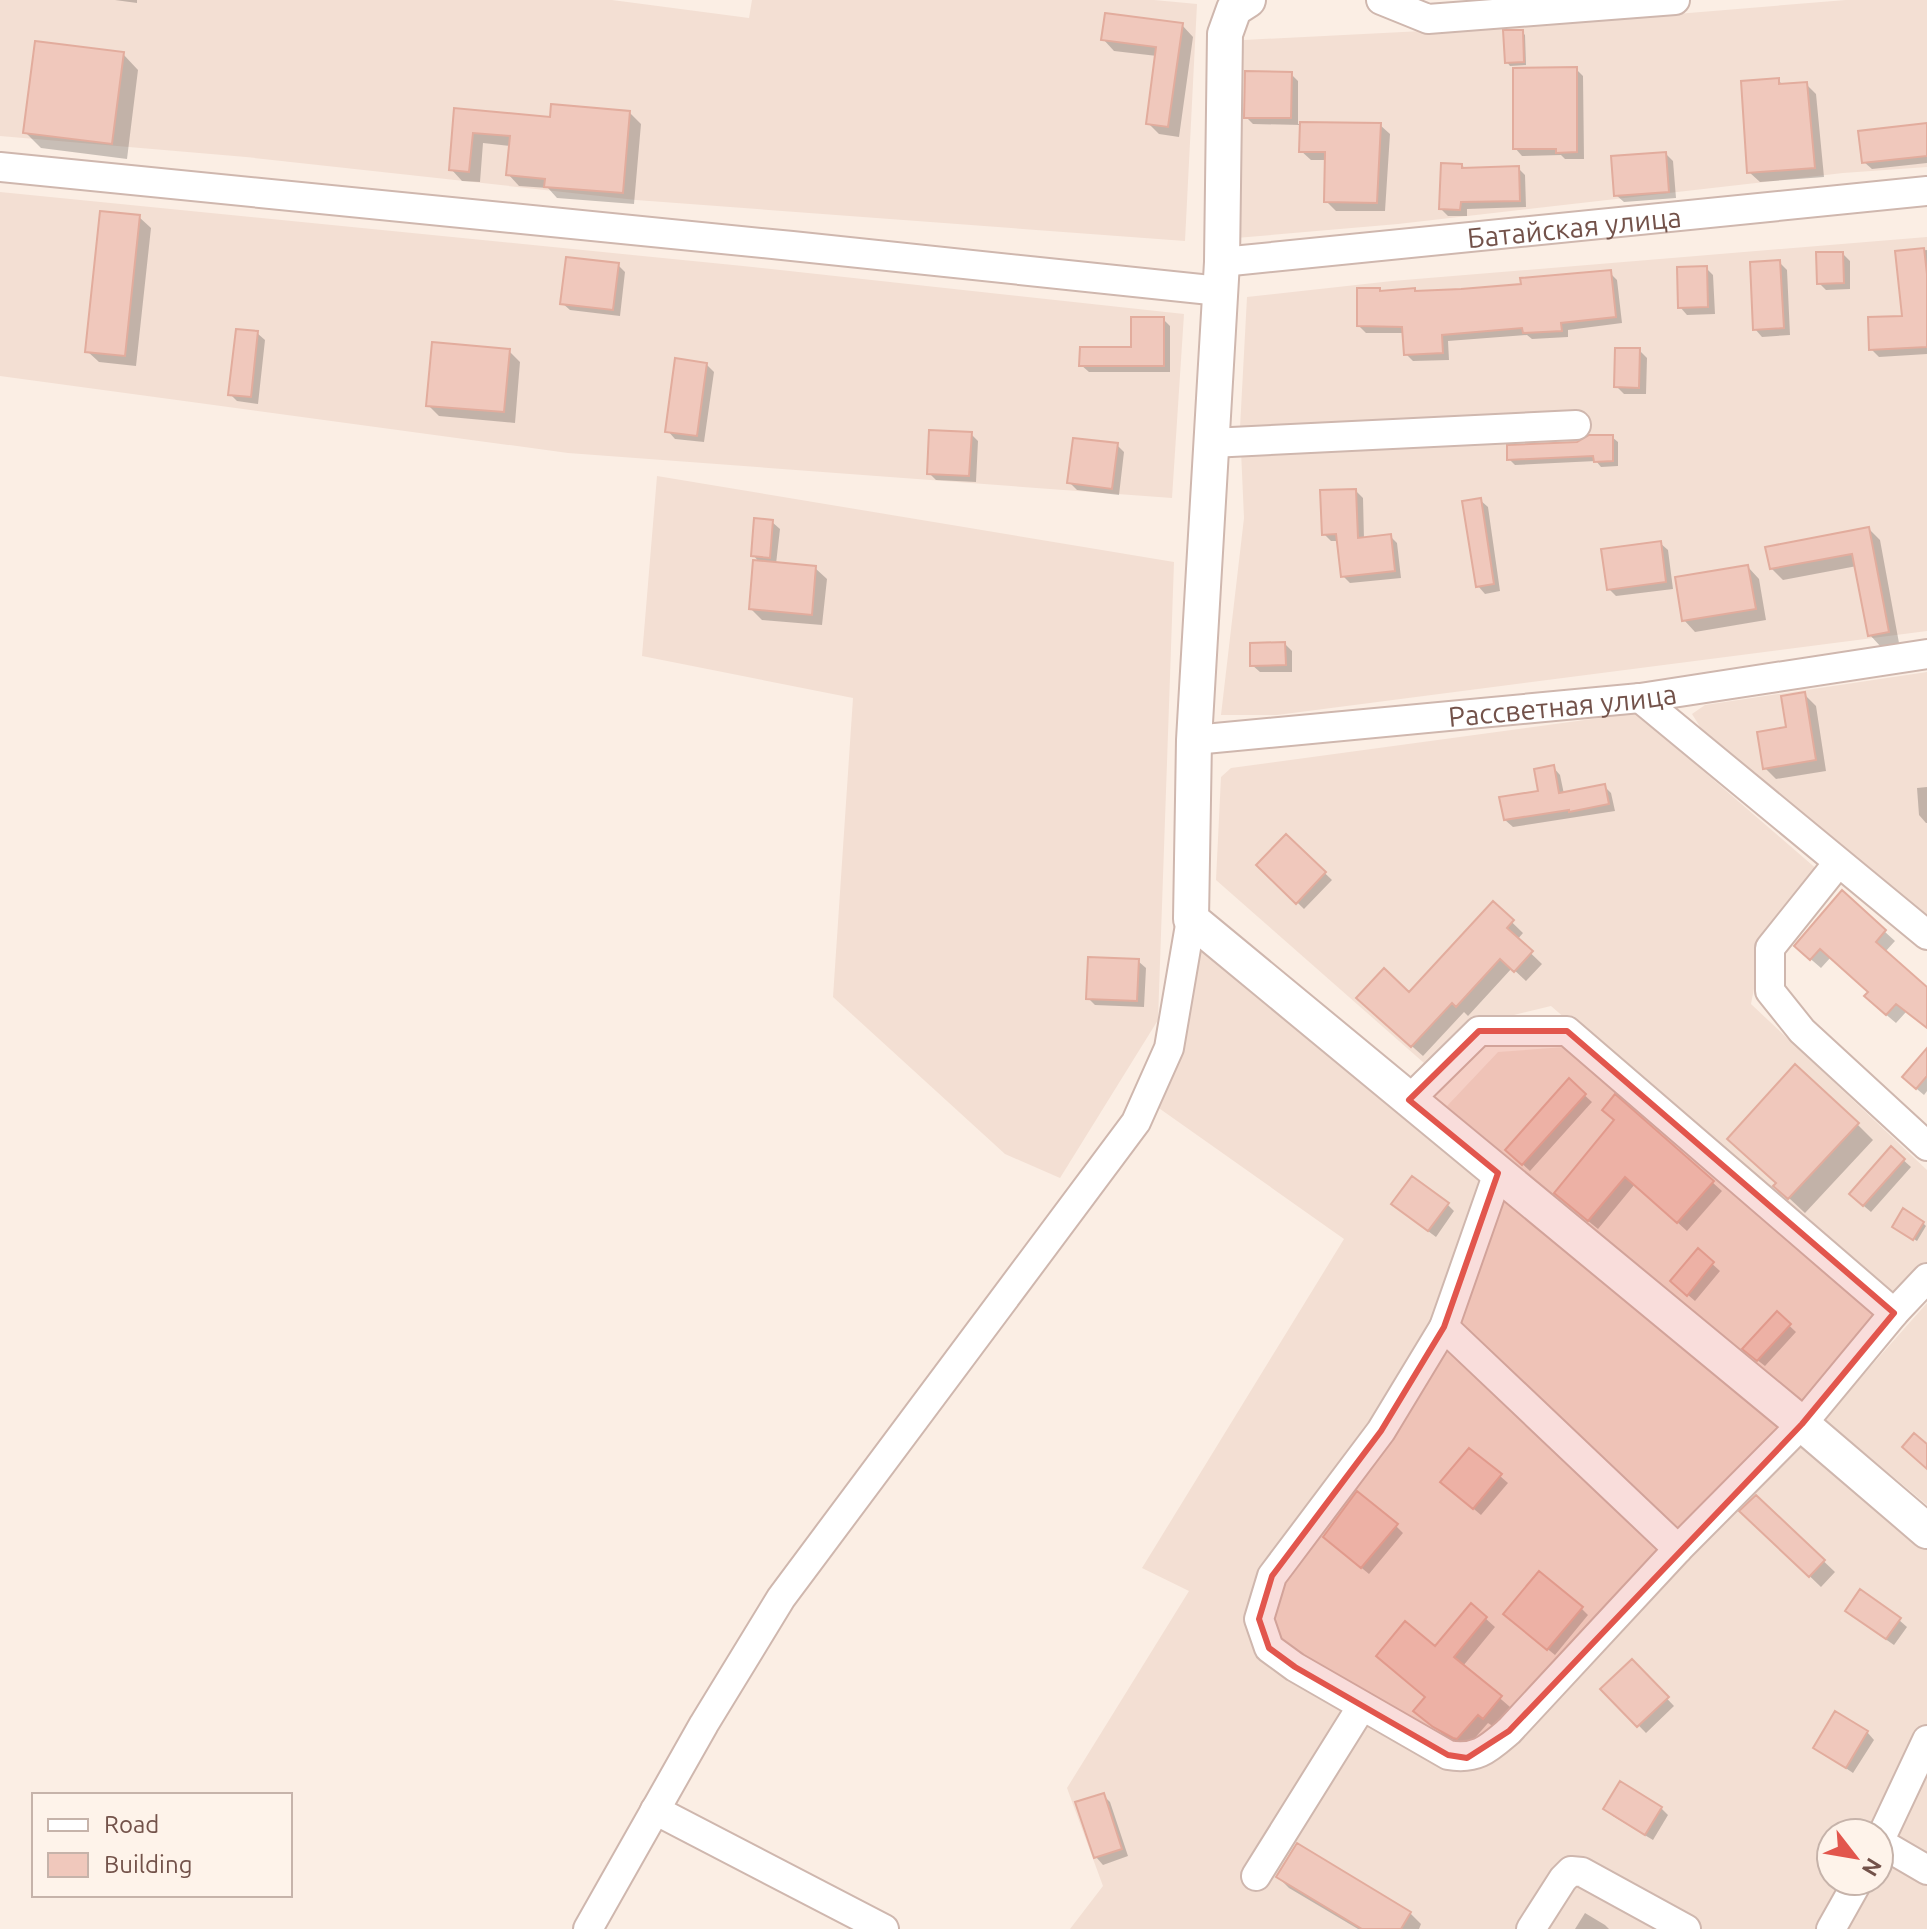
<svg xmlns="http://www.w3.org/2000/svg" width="1927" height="1929" font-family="Ubuntu,sans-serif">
	<rect width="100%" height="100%" fill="#fbeee4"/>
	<path fill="#f3dfd3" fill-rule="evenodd" d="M0,0H612L749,18L752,0H1154L1197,4L1185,241L636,200L246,157L0,136Z
		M1846,0H1927V167L1843,173L1398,224L1236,238L1237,92L1244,40L1543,25Z
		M0,192L743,266L1184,314L1172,498L568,453L0,376Z
		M1927,237V631L1277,715H1221L1244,518L1240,428L1247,297L1392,281Z
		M657,476L1174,562L1158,1020L1060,1178L1005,1154L833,997L853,698L642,656Z
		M1927,672V920L1709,741L1692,714L1705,705Z
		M1636,713L1819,871L1762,947L1751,1004L1927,1170V1267L1894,1303L1551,1006L1465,1027L1424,1063L1216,880L1221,777L1231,768Z
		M1191,919L1927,1531V1929H1070L1103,1886L1067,1788L1189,1591L1142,1568L1344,1239L1146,1099ZM1831,1833H1879V1881H1831Z
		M1564,1047L1607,1079L1884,1315L1805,1404L1447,1106L1498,1052Z
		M1927,1303V1505L1824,1419Z"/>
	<path fill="#0003" d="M115,0H137V3Z
		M1182,25L1193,37L1179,137L1159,134L1148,123L1157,56L1114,51L1103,39Z
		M1522,32L1525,35L1526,65L1510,66L1507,62Z
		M123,54L138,70L127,159L41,148L25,132Z
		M1576,69L1583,76L1584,159H1565L1561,155L1522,156L1515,148Z
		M1291,74L1298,81V124L1380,125L1390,134L1385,211H1336L1326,201L1327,160H1311L1301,151V125L1253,124L1246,117Z
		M1778,80L1784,86L1806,84L1816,94L1824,177L1760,182L1749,172Z
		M456,111L552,119L630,113L641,124L634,204L557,198L548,188L519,186L508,174L511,146L483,143L480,182L462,181L451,169Z
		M1927,125V163L1872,169L1864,162Z
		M1666,154L1673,161L1676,198L1624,202L1616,195Z
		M1462,165L1466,170L1518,168L1525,175L1526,207L1467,209V216H1448L1441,209Z
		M139,217L151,228L136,366L99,362L87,351Z
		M1927,250V354L1879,357L1871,349L1905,318L1897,253Z
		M1843,254L1850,261V289L1826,290L1819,283Z
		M1779,262L1787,270L1790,335L1762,337L1755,329Z
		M618,265L625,272L620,316L570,310L562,303Z
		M1706,268L1713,275L1715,314L1687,315L1680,307Z
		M1610,273L1617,280L1622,323L1568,330V337L1532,339L1527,335L1448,341L1449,360L1413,361L1406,354L1405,333H1366L1359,326L1379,290L1382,293H1417L1523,286Z
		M1163,319L1170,326V372H1089L1081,365L1133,349Z
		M257,333L265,340L258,404L237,401L230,394Z
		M1639,350L1647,358L1646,394H1624L1616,386Z
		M509,351L520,362L515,423L439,416L428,405Z
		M706,364L714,372L704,442L675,439L668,431Z
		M971,434L978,441L976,482L936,480L929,473Z
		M1612,437L1618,442V466L1601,467L1596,461L1515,465L1509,459Z
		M1117,445L1124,452L1119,495L1077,490L1069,482Z
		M1356,491L1363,498L1364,539L1390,536L1397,543L1401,578L1350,583L1343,576L1339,541H1331L1324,534Z
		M1480,500L1488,507L1500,591L1485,594L1478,586Z
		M772,522L780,529L776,564L815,568L827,579L822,625L762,620L751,609L760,563L753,555Z
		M1869,529L1880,540L1899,643L1881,647L1870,635L1857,566L1783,580L1771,568Z
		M1660,543L1668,550L1673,589L1616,596L1609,589Z
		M1748,567L1759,579L1766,620L1695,632L1684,620Z
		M1285,644L1292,651V672H1260L1252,665Z
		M1804,694L1816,706L1826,771L1776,779L1765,768Z
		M1553,767L1560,775L1564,794L1604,786L1611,793L1615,811L1513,827L1505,820L1540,793Z
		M1927,787V823H1926L1919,815L1917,788Z
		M1286,836L1332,880L1304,909L1259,865Z
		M1842,893L1895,941L1885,952L1927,990V1028L1906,1012L1896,1023L1876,1006L1870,992L1831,957L1821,968L1806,955Z
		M1493,904L1523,933L1517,940L1542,964L1526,981L1512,968L1468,1016L1464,1012L1423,1056L1369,1008L1410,995Z
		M1138,961L1146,968L1144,1007L1095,1005L1088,998Z
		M1927,1051V1091L1924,1095L1911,1084Z
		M1569,1081L1592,1102L1530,1171L1507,1150Z
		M1616,1121L1712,1182L1722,1191L1687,1231L1635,1184L1598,1229L1565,1202Z
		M1857,1124L1873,1140L1805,1213L1776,1186Z
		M1891,1149L1911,1167L1871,1212L1858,1201Z
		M1447,1204L1454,1211L1436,1237L1401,1211Z
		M1923,1223L1926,1226L1917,1241L1897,1229Z
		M1698,1251L1720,1271L1695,1301L1680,1288Z
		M1777,1314L1796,1332L1765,1366L1752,1356Z
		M1500,1476L1508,1483L1481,1515L1450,1489Z
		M1756,1497L1835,1572L1821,1587L1742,1511Z
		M1396,1526L1403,1533L1369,1574L1333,1544Z
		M1581,1608L1588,1615L1555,1655L1513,1621Z
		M1485,1618L1495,1627L1463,1666L1510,1707L1494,1727L1488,1723L1467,1747L1445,1736L1426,1720L1427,1697L1436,1649Z
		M1855,1618L1899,1620L1907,1627L1894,1645Z
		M1632,1662L1674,1706L1646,1733L1603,1689Z
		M1867,1732L1874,1740L1853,1773L1816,1748Z
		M1103,1795L1110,1802L1128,1856L1103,1865L1096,1857Z
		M1661,1808L1668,1815L1653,1840L1613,1816L1606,1809Z
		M1278,1877L1410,1913L1421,1924L1419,1929H1358L1289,1888Z
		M1585,1913L1605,1925L1609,1929H1575Z"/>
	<path fill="#f0c8bc" stroke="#e2ac9d" stroke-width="2" d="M1105,13L1183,23L1168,127L1146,124L1156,47L1101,40Z
		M1503,30H1523L1524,62L1505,63Z
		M35,41L124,52L112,144L23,133Z
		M1577,67V152L1556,153V149H1513V68Z
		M1245,71L1292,72L1291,118H1244Z
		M1779,78V84L1807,82L1815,168L1747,173L1741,81Z
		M551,104L630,111L623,193L544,187L545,179L506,175L510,136L473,133L469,172L449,170L454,108L550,117Z
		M1300,122L1381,123L1377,203L1324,202L1325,152H1299Z
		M1927,123V156L1862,163L1858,131Z
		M1666,152L1669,192L1614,196L1611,156Z
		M1441,163L1462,164V168L1519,166L1520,201L1461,202L1460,210L1439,209Z
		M100,211L140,215L125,356L85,352Z
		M1924,248L1927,274V347L1869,350L1868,317L1902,316L1895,251Z
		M1816,252H1843L1844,283L1817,284Z
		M566,257L619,263L613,310L560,304Z
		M1780,260L1784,328L1753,330L1750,262Z
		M1707,266L1708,307L1678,308L1677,267Z
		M1611,270L1616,317L1561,323L1562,331L1523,333L1522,328L1442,335L1443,353L1404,355L1402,327L1357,326V288H1380V291L1415,288V291L1461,289L1521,284L1520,278Z
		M1131,317H1164V366H1079L1080,347H1131Z
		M236,329L258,331L251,397L228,395Z
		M432,342L510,349L504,412L426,406Z
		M1615,348H1640L1639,388L1614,387Z
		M675,358L707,363L697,436L665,432Z
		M929,430L972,432L969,476L927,474Z
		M1589,435H1613V461L1594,462L1593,456L1507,460V445L1577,442Z
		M1073,438L1118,443L1112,489L1067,483Z
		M1356,489L1358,538L1391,534L1395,571L1341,577L1336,534L1322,535L1320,490Z
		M1481,498L1494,584L1476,587L1462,501Z
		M754,518L773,520L770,558L751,556Z
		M1869,527L1889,632L1868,636L1852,554L1770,569L1765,547Z
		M1661,541L1666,582L1607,590L1601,549Z
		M753,560L816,566L812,615L749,609Z
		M1748,565L1756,609L1682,621L1675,577Z
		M1285,642L1286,665L1250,666V643Z
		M1805,692L1816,760L1763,769L1757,732L1786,727L1781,696Z
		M1554,765L1559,793L1605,784L1609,804L1569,812V810L1504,820L1499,797L1538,791L1534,769Z
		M1286,834L1326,872L1296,904L1256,865Z
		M1842,890L1886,930L1876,942L1927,987V1028L1896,1004L1886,1015L1864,996L1868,992L1820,949L1810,960L1794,946Z
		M1493,901L1514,920L1507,928L1533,951L1514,972L1500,959L1456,1007L1452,1003L1411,1047L1356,998L1384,968L1409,992Z
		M1088,957L1139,959L1137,1001L1086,999Z
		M1927,1048V1076L1916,1089L1902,1077Z
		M1795,1064L1859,1123L1788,1199L1773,1186L1776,1183L1727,1139Z
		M1569,1078L1586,1094L1522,1165L1505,1150Z
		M1615,1094L1714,1181L1677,1223L1625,1177L1588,1221L1554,1193L1614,1120L1602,1110Z
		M1891,1146L1905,1159L1863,1206L1849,1194Z
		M1412,1176L1449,1203L1428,1231L1391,1204Z
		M1903,1208L1924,1222L1913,1240L1892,1227Z
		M1698,1248L1714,1262L1687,1296L1670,1281Z
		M1777,1311L1791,1324L1757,1361L1742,1349Z
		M1914,1433L1927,1444V1469L1902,1447Z
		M1469,1448L1502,1474L1473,1509L1440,1482Z
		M1357,1491L1398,1524L1361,1568L1323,1537Z
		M1756,1495L1825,1560L1809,1577L1739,1511Z
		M1539,1571L1583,1607L1547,1650L1503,1614Z
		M1860,1589L1901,1618L1886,1639L1845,1611Z
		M1471,1603L1487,1617L1454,1657L1502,1696L1483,1719L1478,1715L1457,1739L1453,1738L1433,1727L1413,1711L1425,1697L1376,1656L1405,1621L1435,1646Z
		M1632,1659L1669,1697L1637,1727L1600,1689Z
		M1835,1711L1868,1731L1846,1768L1813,1748Z
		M1620,1781L1662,1807L1645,1835L1603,1809Z
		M1104,1793L1122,1849L1094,1858L1075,1802Z
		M1297,1843L1411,1912L1401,1929H1362L1276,1877Z"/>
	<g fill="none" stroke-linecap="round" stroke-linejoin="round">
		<defs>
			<g id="minor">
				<path d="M1381,0L1428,19L1675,0"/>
				<path d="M0,167L792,246L1220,291"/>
				<path id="s1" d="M1222,262L1927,191"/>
				<path d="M1211,443L1576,425"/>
				<path d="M1640,698L1927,935"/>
				<path id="s2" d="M1194,740L1640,698L1927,654"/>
				<path d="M1838,863L1770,948V991L1802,1031L1927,1146"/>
				<path d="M1409,1100L1479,1031H1567L1894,1313"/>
				<path d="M1498,1173L1444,1327L1381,1431L1272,1576L1259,1619L1269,1648L1295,1667L1448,1755C1477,1760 1488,1749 1509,1731L1678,1549L1802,1424L1894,1313L1927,1278"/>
				<path d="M1444,1327L1678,1549"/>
				<path d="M655,1810L884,1929"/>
				<path d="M1879,1842L1927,1740"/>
				<path d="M1879,1842L1927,1870"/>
				<path d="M1256,1876L1362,1706"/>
				<path d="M588,1929L704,1724L781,1598L1136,1122L1169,1048L1191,919"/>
				<path d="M1531,1929L1563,1879L1571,1871L1582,1872L1686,1929"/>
				<path d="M1831,1929L1858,1881"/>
			</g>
			<path id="tertiary" d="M1248,0L1234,9L1225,34L1222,262L1194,740L1191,919L1802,1424L1927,1531"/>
		</defs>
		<use href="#minor" stroke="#cfb7ae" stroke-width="32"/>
		<use href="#tertiary" stroke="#cfb7ae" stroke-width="38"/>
		<use href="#minor" stroke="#fff" stroke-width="28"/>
		<use href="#tertiary" stroke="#fff" stroke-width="34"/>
	</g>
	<path fill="#e2564d" fill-opacity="0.2" stroke="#e2564d" stroke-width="6" stroke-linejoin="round" d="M1479,1031H1567L1894,1313L1802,1424L1509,1731L1467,1758L1448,1755L1295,1667L1269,1648L1259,1619L1272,1576L1381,1431L1444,1327L1498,1173L1409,1100Z"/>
	<g text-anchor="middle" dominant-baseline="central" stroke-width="7" stroke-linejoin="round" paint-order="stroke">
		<g font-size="28" fill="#73524a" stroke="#fef3ea">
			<text stroke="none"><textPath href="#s1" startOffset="354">Батайская улица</textPath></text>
			<text stroke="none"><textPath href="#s2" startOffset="370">Рассветная улица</textPath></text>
		</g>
	</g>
	<rect x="32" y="1793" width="260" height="104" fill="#fef3ea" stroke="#c6b3aa" stroke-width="2"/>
	<rect x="48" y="1819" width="40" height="12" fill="#ffffff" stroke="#c6b3aa" stroke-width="2"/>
	<text x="104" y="1833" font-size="24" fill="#73524a">Road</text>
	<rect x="48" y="1853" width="40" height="24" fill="#f0c8bc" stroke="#c6b3aa" stroke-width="2"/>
	<text x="104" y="1873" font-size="24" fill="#73524a">Building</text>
	<g transform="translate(1855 1857) rotate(121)"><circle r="38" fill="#fef3ea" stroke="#c6b3aa" stroke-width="2"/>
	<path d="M0-6L14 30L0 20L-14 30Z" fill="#e2564d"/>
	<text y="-12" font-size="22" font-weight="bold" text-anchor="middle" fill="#73524a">N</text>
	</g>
</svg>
